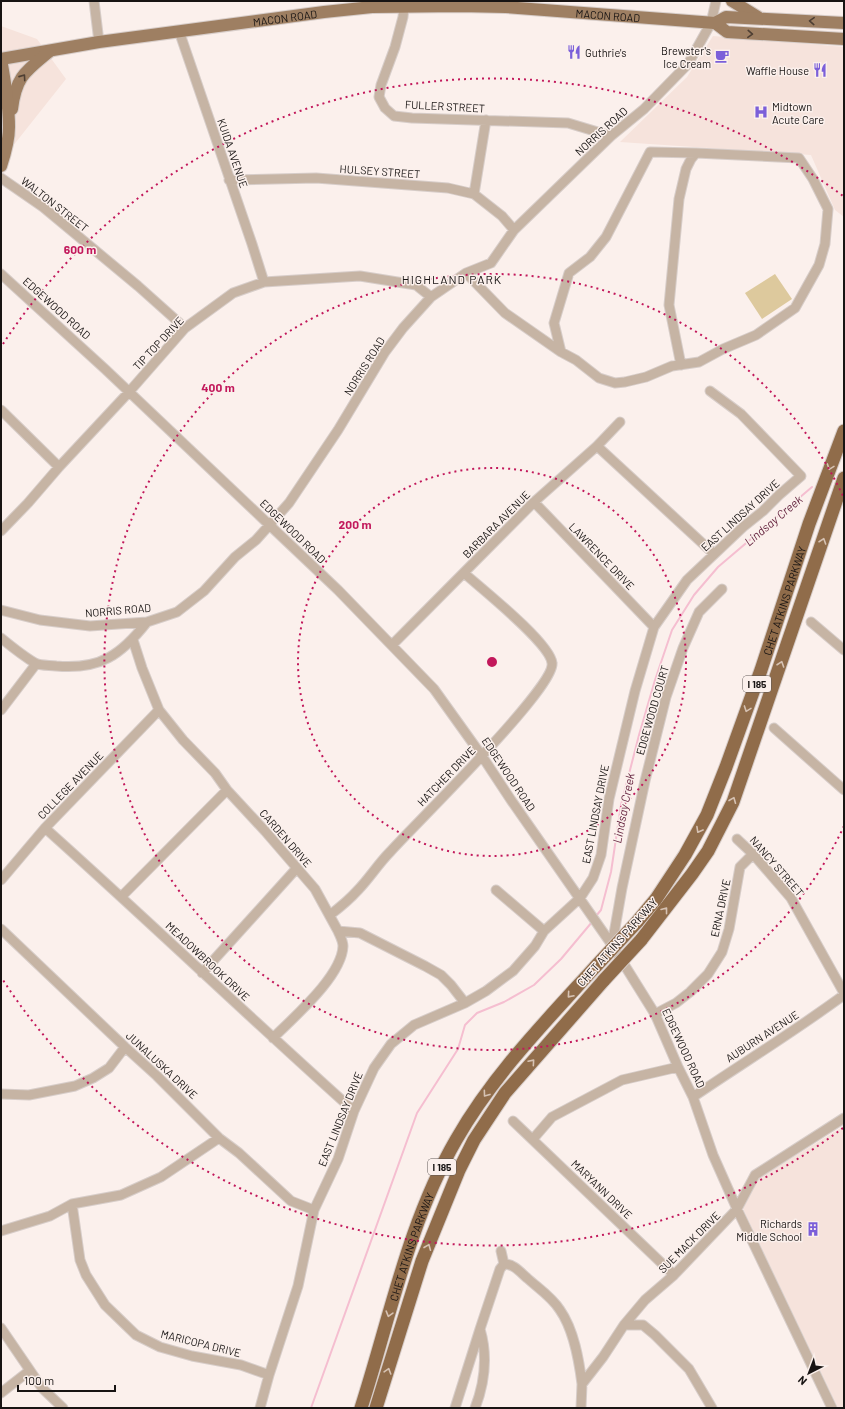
<svg xmlns="http://www.w3.org/2000/svg" width="845" height="1409" font-family="Barlow,sans-serif">
	<rect width="100%" height="100%" fill="#fbf0ec"/>
	<path fill="#f6e3dc" d="M1,26L37,39L66,79L1,161Z
		M713,36L844,47V217L835,210L811,155L620,142L687,77Z
		M844,1126V1408H838L743,1209L759,1178Z"/>
	<path fill="#ddc99d" d="M775,274L792,299L762,319L745,293Z"/>
	<g fill="none" stroke-linecap="round" stroke-linejoin="round">
		<path stroke="#f5bed0" stroke-width="2" d="M596,916L601,910L611,872L621,805L639,735L655,680L672,630L694,595L718,567L812,487
			M311,1408L417,1113L458,1049L465,1025L477,1013L504,1002L534,985L561,959L592,922"/>
		<defs>
			<path id="minor" d="M94,1L99,42
				M404,7L403,17L395,47L381,85L379,97L385,108L394,116L412,118L568,123L611,136
				M179,31L252,244L264,282
				M1,178L43,207L138,286L185,328
				M229,180L316,178L448,188L474,194L502,216L514,230
				M474,194L486,120
				M466,273L505,313L561,352
				M1,274L105,369L338,590L434,689L482,756L511,800L612,945L655,1014L678,1067L693,1097L713,1155L737,1209L832,1408
				M681,365L669,305L679,199L686,169L691,159L696,153L799,158L813,179L828,209L825,244L819,265L795,308L756,335L723,349L699,362L672,366L646,377L625,382L615,383L599,378L576,360L561,352L554,323L569,273L590,257L606,237L650,152L696,153
				M1,410L59,467
				M597,446L714,554
				M534,502L654,627
				M1,531L28,503L59,467L129,392L185,328L233,293L264,282L360,276L416,285L431,297
				M1,610L40,620L90,626L147,622L177,612L204,591L235,557L256,540L289,503L338,430L385,352L403,328L431,297L466,273L491,263L514,230L611,136L644,109L688,64L711,23L716,1
				M811,622L844,650
				M1,638C12,647 23,656 35,663C41,666 50,665 56,666C100,670 121,655 147,622
				M133,640L142,668L159,710L183,740L215,773L227,790L265,831L315,889L338,931L360,933L425,966L441,975L451,985L465,1003
				M392,645L534,502L597,446L620,422
				M1,710L36,664
				M774,728L844,790
				M45,828C149,921 250,1018 354,1111
				M737,839L753,854L791,898L844,993
				M1,880L45,828L159,710
				M496,890L544,931
				M122,896L227,790
				M330,915C339,908 349,900 357,891C369,879 378,864 390,852C413,826 556,687 552,663C550,643 482,589 464,573
				M1,929L125,1047L157,1076L219,1138L239,1153L291,1201L314,1210
				M612,945L622,888L645,781L666,697L683,648L699,612L722,589
				M202,973L296,869
				M655,1014L676,1003L690,992L708,974L722,952L729,929L740,867L753,854
				M273,1038C294,1017 342,976 343,946C343,941 340,936 338,931
				M1,1094L29,1095L75,1086L93,1078L109,1068L125,1047
				M693,1097C743,1063 795,1031 844,995
				M513,1121L674,1275
				M533,1139L552,1117L622,1080L678,1067
				M72,1204L80,1260L86,1275L105,1305L136,1335L160,1347L192,1356L241,1365L269,1375
				M1,1231L50,1216L72,1204L121,1195L161,1177L219,1138
				M504,1264C514,1264 520,1272 527,1278C538,1288 552,1297 560,1310C574,1330 579,1360 582,1384
				M624,1325H643L655,1335L689,1369L712,1408
				M1,1328L42,1388L63,1408
				M1,1393L29,1371
				M260,1408L269,1375L298,1286L314,1210L338,1159L354,1111L374,1068L391,1044L414,1025L465,1003L486,991L513,971L535,946L544,931L580,898L593,878L601,855L609,799L635,691L654,627L687,580L743,527L763,511L779,495L801,476L741,414L710,391
				M455,1408L480,1329
				M475,1408C485,1382 488,1356 480,1329L500,1269L504,1264L501,1251
				M581,1408L582,1384L603,1357L624,1325L645,1300L674,1275L737,1209L755,1175L844,1118"/>
			<g id="major">
				<path d="M732,1L758,17"/>
				<path d="M715,23L727,32L844,39"/>
				<path id="s1" d="M1,59L99,42L324,12L372,7L460,6L506,7L715,23L726,17L844,23"/>
				<path d="M12,109C16,76 26,71 50,51"/>
				<path d="M1,166C5,154 9,140 9,127C9,104 5,81 1,59"/>
			</g>
			<g id="highway">
				<path id="s2" d="M637,922L656,899L685,855L707,815L726,767L761,670L809,524L844,431"/>
				<path d="M641,940L692,874L708,851L733,802L844,478"/>
				<path id="s3" d="M361,1408C390,1318 408,1223 456,1140C493,1075 546,1021 596,966"/>
				<path d="M376,1408L422,1261L459,1170L474,1140L505,1093L604,980"/>
			</g>
		</defs>
		<use href="#minor" stroke="#d7cdc9" stroke-width="11"/>
		<use href="#major" stroke="#d7cdc9" stroke-width="14"/>
		<use href="#highway" stroke="#d7cdc9" stroke-width="15"/>
		<use href="#minor" stroke="#c6b4a4" stroke-width="9"/>
		<use href="#major" stroke="#9e7f62" stroke-width="12"/>
		<use href="#highway" stroke="#906c4a" stroke-width="13"/>
		<defs>
			<path id="highway-bridge" d="M596,966L637,922
				M604,980L641,940"/>
		</defs>
		<use href="#highway-bridge" stroke="#d7cdc9" stroke-width="15" stroke-linecap="butt"/>
		<use href="#highway-bridge" stroke="#906c4a" stroke-width="13"/>
	</g>
	<defs><path id="oneway-chevron" d="M-2-3.5L2.5 0L-2 3.5" fill="none" stroke-width="1.6" stroke-linecap="round" stroke-linejoin="round"/></defs>
	<g stroke="#4e3f33">
		<use href="#oneway-chevron" transform="translate(812 21) rotate(-177)"/>
		<use href="#oneway-chevron" transform="translate(750 34) rotate(3)"/>
		<use href="#oneway-chevron" transform="translate(23 77) rotate(-55)"/>
	</g>
	<g stroke="#d6c2b3">
		<use href="#oneway-chevron" transform="translate(830 467) rotate(110)"/>
		<use href="#oneway-chevron" transform="translate(823 541) rotate(-71)"/>
		<use href="#oneway-chevron" transform="translate(781 664) rotate(-71)"/>
		<use href="#oneway-chevron" transform="translate(747 709) rotate(110)"/>
		<use href="#oneway-chevron" transform="translate(733 800) rotate(-68)"/>
		<use href="#oneway-chevron" transform="translate(699 830) rotate(119)"/>
		<use href="#oneway-chevron" transform="translate(665 910) rotate(-52)"/>
		<use href="#oneway-chevron" transform="translate(570 995) rotate(131)"/>
		<use href="#oneway-chevron" transform="translate(532 1062) rotate(-49)"/>
		<use href="#oneway-chevron" transform="translate(486 1094) rotate(126)"/>
		<use href="#oneway-chevron" transform="translate(428 1247) rotate(-68)"/>
		<use href="#oneway-chevron" transform="translate(389 1314) rotate(106)"/>
		<use href="#oneway-chevron" transform="translate(388 1371) rotate(-73)"/>
	</g>
	<g fill="none" stroke="#c2185b" stroke-width="2" stroke-dasharray="2 4">
		<circle cx="492" cy="662" r="194"/>
		<path d="M844 826A388 388 0 1 1 844 498"/>
		<path d="M843 1128A583 583 0 0 1 3 980M3 344A583 583 0 0 1 843 196"/>
	</g>
	<defs>
		<symbol id="restaurant-bare" viewBox="-9 -9 18 18"><path d="M-5-6h1v4h1v-4h1v4h1v-4h1v5L-1.5 .5V6h-2V.5L-5-1ZM5-6V6H3V1.5H1.5Q1.5-4 5-6Z" fill="#7b5fd9" stroke="#fbf0ec" stroke-width="2.5" paint-order="stroke"/></symbol>
		<symbol id="cafe-bare" viewBox="-9 -9 18 18"><path d="M-5.5-4.5H6V0H3Q3 3.5 0 3.5H-2.5Q-5.5 3.5-5.5 0ZM3-3.2v2h1.7v-2ZM-6 4.5H4V6H-6Z" fill="#7b5fd9" stroke="#fbf0ec" stroke-width="2.5" paint-order="stroke"/></symbol>
		<symbol id="hospital-bare" viewBox="-9 -9 18 18"><path d="M-5-5h3v3.5h4V-5h3V5h-3V1.5h-4V5h-3Z" fill="#7b5fd9" stroke="#fbf0ec" stroke-width="2.5" paint-order="stroke"/></symbol>
		<symbol id="building-bare" viewBox="-9 -9 18 18"><path d="M-4-6H4V6H1V3H-1V6H-4ZM-2.5-4.3h1.7v1.8h-1.7ZM.8-4.3h1.7v1.8H.8ZM-2.5-1h1.7V.8h-1.7ZM.8-1h1.7V.8H.8Z" fill="#7b5fd9" stroke="#fbf0ec" stroke-width="2.5" paint-order="stroke"/></symbol>
	</defs>
	<g fill-rule="evenodd">
		<use href="#restaurant-bare" x="564" y="42" width="20" height="20"/>
		<use href="#cafe-bare" x="712" y="46" width="20" height="20"/>
		<use href="#restaurant-bare" x="810" y="60" width="20" height="20"/>
		<use href="#hospital-bare" x="751" y="102" width="20" height="20"/>
		<use href="#building-bare" x="803" y="1219" width="20" height="20"/>
	</g>
	<g text-anchor="middle" dominant-baseline="central" stroke-width="3" stroke-linejoin="round" paint-order="stroke">
		<g fill="#fbf0ec" stroke="#5c5654" stroke-width="1">
			<rect x="743" y="676" width="28" height="16" rx="3"/>
			<rect x="428" y="1159" width="28" height="16" rx="3"/>
		</g>
		<g font-size="10" font-weight="bold" fill="#181413">
			<text x="757" y="684">I 185</text>
			<text x="442" y="1167">I 185</text>
		</g>
		<g font-size="11" fill="#181413" stroke="#fbf0ec">
			<text stroke="none"><textPath href="#s1" startOffset="611">MACON ROAD</textPath></text>
			<text stroke="none"><textPath href="#s1" startOffset="287">MACON ROAD</textPath></text>
			<text transform="translate(445 106) rotate(3)">FULLER STREET</text>
			<text transform="translate(601 131) rotate(-42)">NORRIS ROAD</text>
			<text transform="translate(233 153) rotate(71)">KUIDA AVENUE</text>
			<text transform="translate(380 171) rotate(4)">HULSEY STREET</text>
			<text transform="translate(55 204) rotate(38)">WALTON STREET</text>
			<text transform="translate(57 308) rotate(42)">EDGEWOOD ROAD</text>
			<text transform="translate(158 343) rotate(-47)">TIP TOP DRIVE</text>
			<text transform="translate(364 366) rotate(-58)">NORRIS ROAD</text>
			<text transform="translate(740 515) rotate(-42)">EAST LINDSAY DRIVE</text>
			<text transform="translate(496 524) rotate(-45)">BARBARA AVENUE</text>
			<text transform="translate(293 531) rotate(44)">EDGEWOOD ROAD</text>
			<text transform="translate(602 556) rotate(46)">LAWRENCE DRIVE</text>
			<text stroke="none"><textPath href="#s2" startOffset="356">CHET ATKINS PARKWAY</textPath></text>
			<text transform="translate(118 610) rotate(-5)">NORRIS ROAD</text>
			<text transform="translate(652 710) rotate(-74)">EDGEWOOD COURT</text>
			<text transform="translate(509 774) rotate(56)">EDGEWOOD ROAD</text>
			<text transform="translate(446 776) rotate(-46)">HATCHER DRIVE</text>
			<text transform="translate(70 785) rotate(-46)">COLLEGE AVENUE</text>
			<text transform="translate(595 814) rotate(-79)">EAST LINDSAY DRIVE</text>
			<text transform="translate(286 838) rotate(49)">CARDEN DRIVE</text>
			<text transform="translate(777 866) rotate(49)">NANCY STREET</text>
			<text transform="translate(720 908) rotate(-78)">ERNA DRIVE</text>
			<text transform="translate(617 942) rotate(-48)">CHET ATKINS PARKWAY</text>
			<text transform="translate(208 961) rotate(43)">MEADOWBROOK DRIVE</text>
			<text transform="translate(762 1036) rotate(-33)">AUBURN AVENUE</text>
			<text transform="translate(684 1048) rotate(65)">EDGEWOOD ROAD</text>
			<text transform="translate(162 1065) rotate(43)">JUNALUSKA DRIVE</text>
			<text transform="translate(340 1119) rotate(-68)">EAST LINDSAY DRIVE</text>
			<text transform="translate(602 1189) rotate(44)">MARYANN DRIVE</text>
			<text transform="translate(689 1242) rotate(-45)">SUE MACK DRIVE</text>
			<text stroke="none"><textPath href="#s3" startOffset="169">CHET ATKINS PARKWAY</textPath></text>
			<text transform="translate(201 1343) rotate(14)">MARICOPA DRIVE</text>
		</g>
		<g font-size="11" fill="#181413" stroke="#fbf0ec" text-anchor="end">
			<text x="711" y="50">Brewster's<tspan x="711" dy="13">Ice Cream</tspan></text>
			<text x="585" y="52" text-anchor="start">Guthrie's</text>
			<text x="809" y="70">Waffle House</text>
			<text x="772" y="106" text-anchor="start">Midtown<tspan x="772" dy="13">Acute Care</tspan></text>
			<text x="802" y="1223">Richards<tspan x="802" dy="13">Middle School</tspan></text>
		</g>
		<g font-size="12" letter-spacing="1" fill="#181413" stroke="#fbf0ec">
			<text x="452" y="279">HIGHLAND PARK</text>
		</g>
		<g font-size="12" font-style="italic" fill="#672641" stroke="#fbf0ec">
			<text transform="translate(773 520) rotate(-40)">Lindsay Creek</text>
			<text transform="translate(623 808) rotate(-79)">Lindsay Creek</text>
		</g>
	</g>
	<circle cx="492" cy="662" r="6" fill="#c2185b" stroke="#fbf0ec" stroke-width="2"/>
	<g font-size="12" text-anchor="middle" font-weight="bold" fill="#c2185b" stroke="#fbf0ec" stroke-width="3" stroke-linejoin="round" paint-order="stroke">
		<text x="80" y="254">600 m</text>
		<text x="218" y="392">400 m</text>
		<text x="355" y="529">200 m</text>
	</g>
	<rect width="845" height="1409" fill="none" stroke="#181413" stroke-width="4"/>
	<g transform="translate(809 1373) rotate(222)" stroke="#fbf0ec" stroke-width="3" paint-order="stroke">
	<path d="M0-3L7 15L0 10L-7 15Z" fill="#181413"/>
	<text y="-6" font-size="11" font-weight="bold" text-anchor="middle" fill="#181413">N</text>
	</g>
	<path d="M18 1385v6h97v-6" fill="none" stroke="#181413" stroke-width="2"/>
	<text x="24" y="1385" font-size="12" fill="#181413" stroke="#fbf0ec" stroke-width="3" paint-order="stroke">100 m</text>
</svg>
